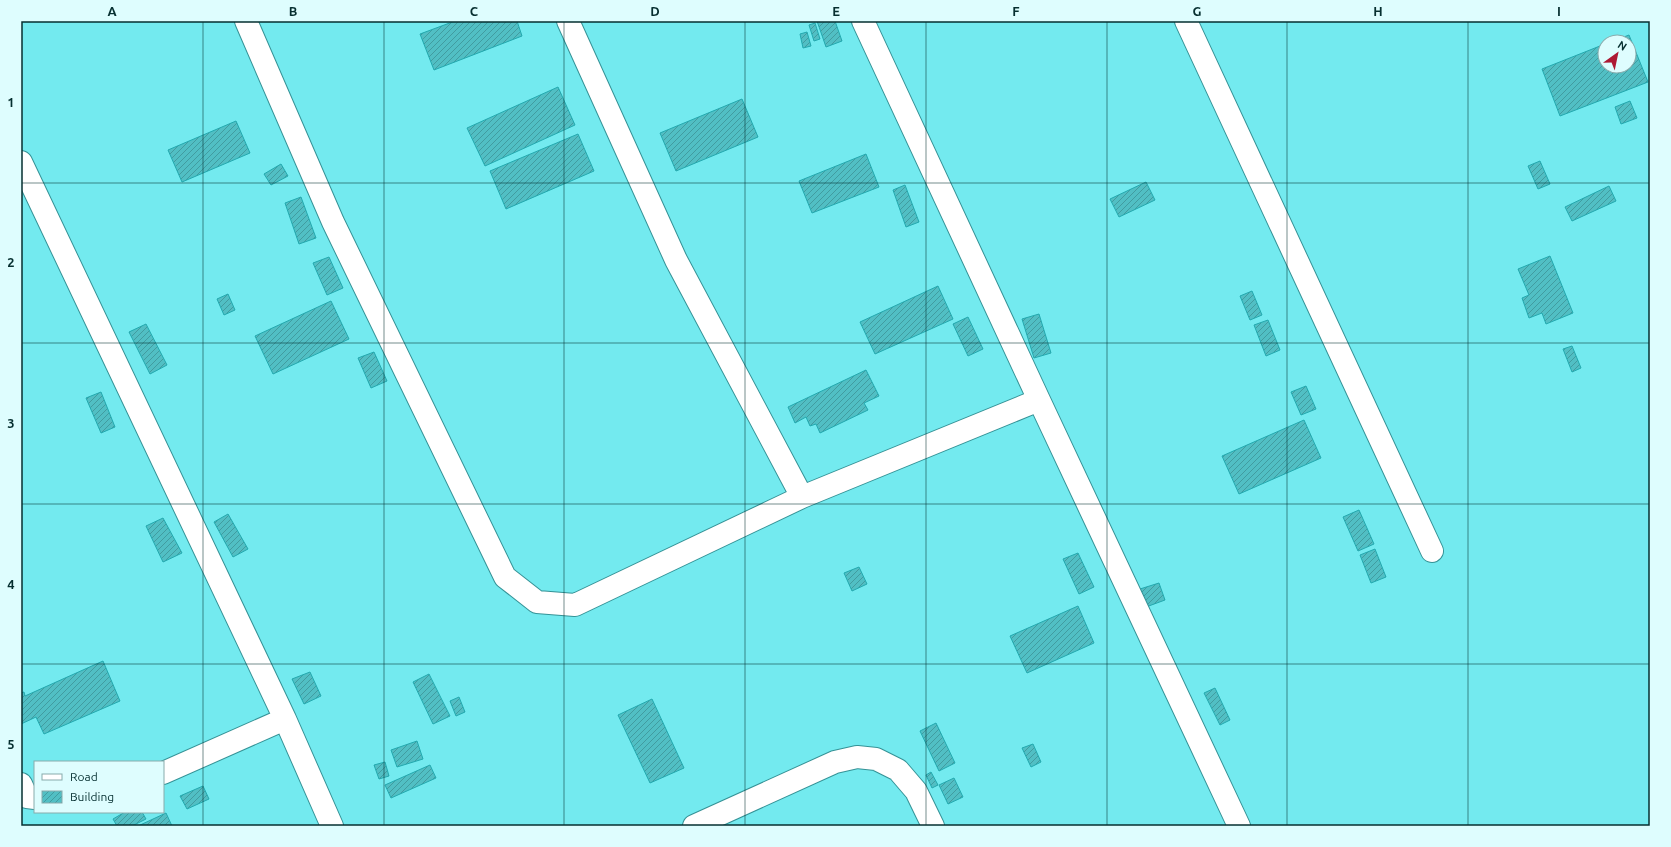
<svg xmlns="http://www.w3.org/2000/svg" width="1671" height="847" font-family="Ubuntu,sans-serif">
	<defs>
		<pattern id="building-hatch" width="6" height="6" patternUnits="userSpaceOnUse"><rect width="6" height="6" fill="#51bfc4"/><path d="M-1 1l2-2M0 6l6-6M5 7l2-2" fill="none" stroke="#419ca0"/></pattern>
	</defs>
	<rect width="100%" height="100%" fill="#73eaef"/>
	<path fill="url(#building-hatch)" stroke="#23a9af" d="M455,21H517L522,36L434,70L420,34Z
		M817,21H835L842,41L826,47Z
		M815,23L820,39L814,41L809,25Z
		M807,32L811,46L803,48L800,34Z
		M1629,35L1648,82L1560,116L1542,69L1605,44V66H1629V42H1611Z
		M558,87L575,125L485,166L467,128Z
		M742,99L758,137L676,171L660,133Z
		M1630,101L1637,118L1621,124L1615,107Z
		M236,121L250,153L182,182L168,150Z
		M578,134L594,171L506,209L490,171Z
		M866,154L879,187L812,213L799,181Z
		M1540,161L1550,184L1538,189L1528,166Z
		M281,164L288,176L271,185L264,174Z
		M1146,182L1155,200L1119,217L1110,199Z
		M905,185L919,222L906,227L893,190Z
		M1609,186L1616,201L1572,221L1565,207Z
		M301,197L316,238L299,244L285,203Z
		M1550,256L1573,313L1546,324L1542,313L1529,318L1522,298L1529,295L1518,269Z
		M329,257L343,288L327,295L313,263Z
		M938,286L953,319L875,354L860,322Z
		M1252,291L1262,315L1250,320L1240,296Z
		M228,294L235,310L224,315L217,299Z
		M331,301L349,339L273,374L255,336Z
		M1039,314L1051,353L1034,358L1022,319Z
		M968,317L983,349L968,356L953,324Z
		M1268,320L1280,350L1266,356L1254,325Z
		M146,324L167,365L150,374L129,332Z
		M1572,346L1581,368L1572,372L1563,349Z
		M374,352L387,381L371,388L358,358Z
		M866,370L879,396L864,403L868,410L820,433L816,424L810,426L806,417L795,423L788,407Z
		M1306,386L1316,409L1301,415L1291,392Z
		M101,392L115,427L101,433L86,398Z
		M1304,420L1321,458L1239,494L1222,456Z
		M1359,510L1374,544L1358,551L1343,517Z
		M228,514L248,549L233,557L214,522Z
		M163,518L182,553L163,562L146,526Z
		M1375,549L1386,577L1371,583L1360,555Z
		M1078,553L1094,587L1079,594L1063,559Z
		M859,567L867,584L852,591L844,573Z
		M1159,583L1165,600L1146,607L1140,589Z
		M1078,606L1094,643L1027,673L1010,636Z
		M103,661L120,701L44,734L36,717L21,724V693L24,692L25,696Z
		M310,672L321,696L304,704L292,679Z
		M429,674L450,716L433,724L413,682Z
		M1215,688L1230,720L1220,725L1204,693Z
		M459,697L465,712L456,716L450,701Z
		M652,699L684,768L650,783L618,715Z
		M936,723L955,763L939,771L920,731Z
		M417,741L423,759L397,767L391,750Z
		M1033,744L1041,762L1031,767L1022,748Z
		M385,762L389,776L379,779L374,765Z
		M430,765L436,778L391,798L385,785Z
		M931,772L938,785L932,788L926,775Z
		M954,778L963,797L948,804L939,785Z
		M203,786L209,799L187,809L180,796Z
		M125,812H142L146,819L132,826H117L113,819Z
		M166,813L172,826H138Z"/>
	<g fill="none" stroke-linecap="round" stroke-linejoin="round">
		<defs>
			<path id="street" d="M246,21L333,222L505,577L537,602L575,605L802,497L1039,400
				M568,21L676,260L802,497
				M863,21L1039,400L1239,826
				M1186,21L1432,551
				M21,162L285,719L332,826
				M163,773L285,719
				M21,784L27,797L35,798
				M694,826L835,762L857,757L876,759L898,770L916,791L933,826"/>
		</defs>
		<use href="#street" stroke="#359296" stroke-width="24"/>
		<use href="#street" stroke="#fff" stroke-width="22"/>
	</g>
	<path fill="none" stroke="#062f30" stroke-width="1" stroke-opacity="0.55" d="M203,21V826M384,21V826M564,21V826M745,21V826M926,21V826M1107,21V826M1287,21V826M1468,21V826M21,183H1650M21,343H1650M21,504H1650M21,664H1650"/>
	<rect width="1671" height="847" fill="none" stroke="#defdfe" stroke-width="44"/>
	<rect x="34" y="761" width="130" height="52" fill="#defdfe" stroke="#88abac"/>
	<rect x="42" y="774" width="20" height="6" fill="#ffffff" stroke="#88abac"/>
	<text x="70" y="781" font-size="12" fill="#062f30">Road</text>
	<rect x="42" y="791" width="20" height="12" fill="url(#building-hatch)" stroke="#88abac"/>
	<text x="70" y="801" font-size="12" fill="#062f30">Building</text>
	<g transform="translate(1617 54) rotate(33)"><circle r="19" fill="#defdfe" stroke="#88abac"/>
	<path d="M0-3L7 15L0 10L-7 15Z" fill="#ad1934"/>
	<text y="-6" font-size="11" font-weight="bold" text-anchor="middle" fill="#062f30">N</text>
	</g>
	<rect x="22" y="22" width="1627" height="803" fill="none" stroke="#062f30" stroke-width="1.5"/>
	<g font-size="13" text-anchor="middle" font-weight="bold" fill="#062f30">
		<text x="112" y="16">A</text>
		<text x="293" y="16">B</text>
		<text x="474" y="16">C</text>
		<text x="655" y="16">D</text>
		<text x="836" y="16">E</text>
		<text x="1016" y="16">F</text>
		<text x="1197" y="16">G</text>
		<text x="1378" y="16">H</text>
		<text x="1559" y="16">I</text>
		<text x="11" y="107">1</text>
		<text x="11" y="267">2</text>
		<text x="11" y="428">3</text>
		<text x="11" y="589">4</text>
		<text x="11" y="749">5</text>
	</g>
</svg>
